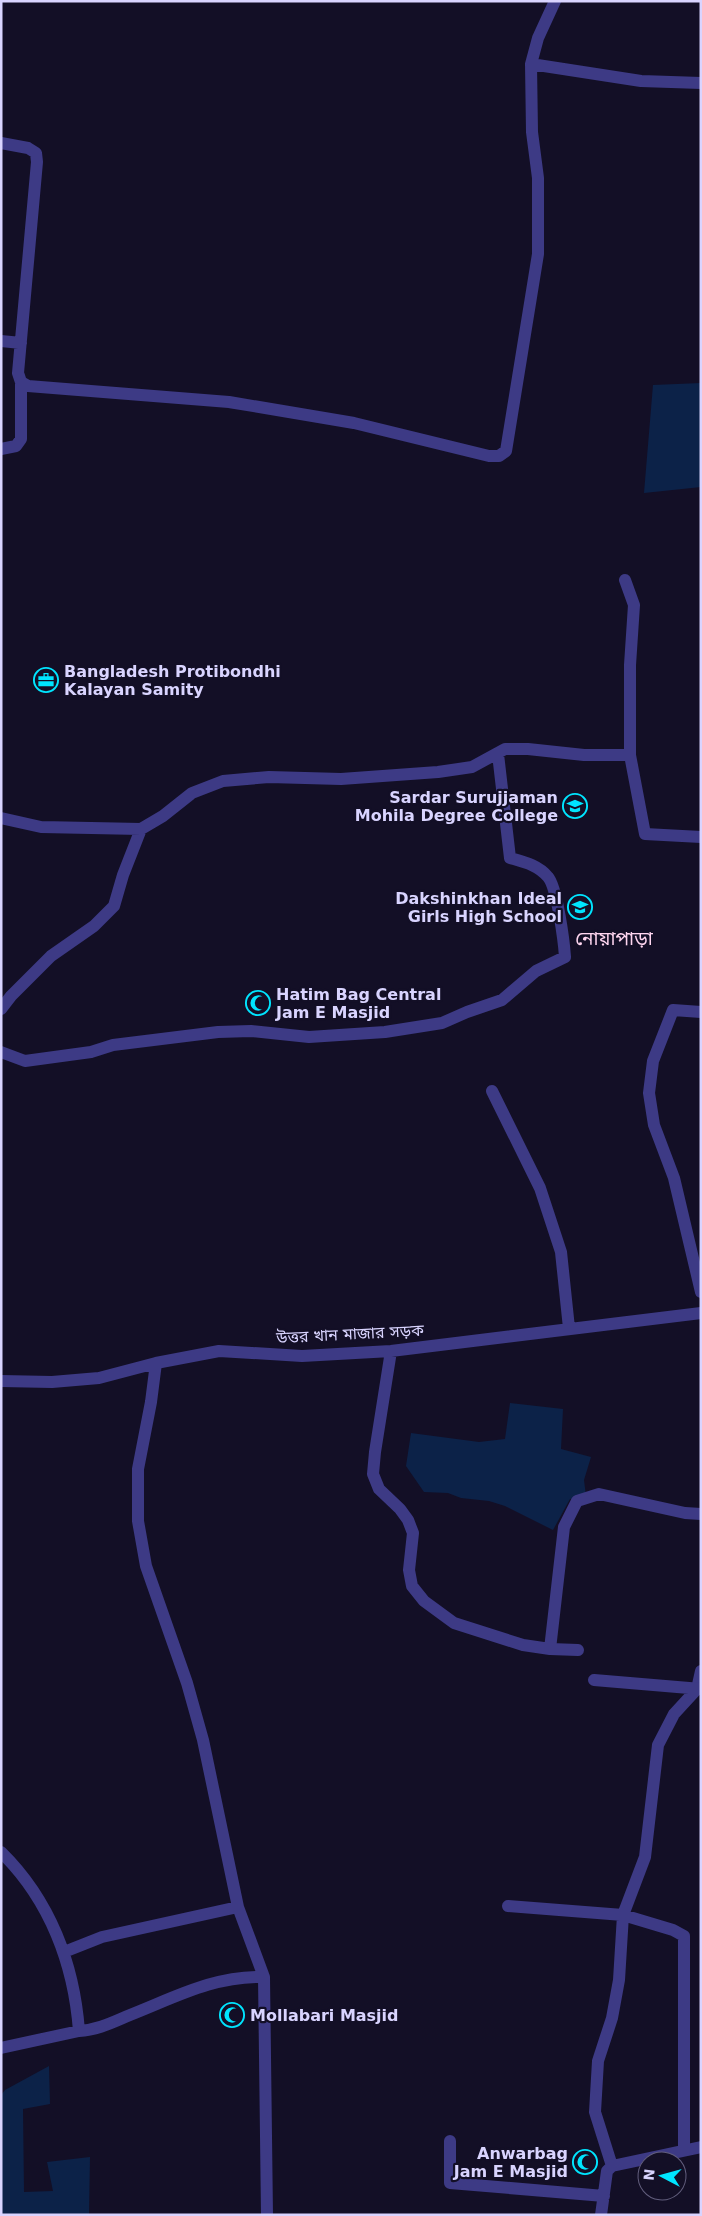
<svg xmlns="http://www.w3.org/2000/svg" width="702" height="2216" font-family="'DejaVu Sans','Noto Sans Bengali',sans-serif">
	<rect width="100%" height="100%" fill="#130f26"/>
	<path fill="#0c2248" d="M701,383V487L644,493L653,385Z
		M510,1403L563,1409L561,1449L591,1457L584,1480L586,1496L570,1499L553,1530L505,1506L489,1501L461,1498L448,1493L424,1492L406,1466L411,1433L479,1442L505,1439Z
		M49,2066L50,2104L23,2109L24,2192L53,2191L47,2162L90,2157L89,2215H1V2095L5,2090Z"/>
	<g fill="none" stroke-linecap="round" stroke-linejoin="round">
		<path stroke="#3d3a85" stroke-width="12" d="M531,64L641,81L701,83
			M1,143L28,148L36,153L37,162L18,373L21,382L28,386L229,402L354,423L489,456H499L506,451L538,254V178L532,132L531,64L538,38L555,1
			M1,341L21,343
			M1,449L16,446L21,439V382
			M625,580L634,605L630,665V755
			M1,818L41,827L141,829L163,816L192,793L223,781L269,777L341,779L438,772L472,767L505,749H528L584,755H630L645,834L701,837
			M1,1009L11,996L51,956L94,926L114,906L123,875L141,829
			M701,1012L673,1010L653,1061L649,1093L654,1125L674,1178L701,1292
			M1,1052L25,1061L91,1052L113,1045L218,1032L251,1031L309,1037L385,1032L442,1023L467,1012L502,1000L536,971L565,957C564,942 557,887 548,877C538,865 524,862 510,858L498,754
			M492,1091L540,1188L561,1252L569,1328
			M391,1351L375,1452L373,1474L379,1489L400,1509L408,1520L413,1533L409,1570L412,1586L424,1601L454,1623L523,1645L550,1649L578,1650
			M156,1363L151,1402L138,1469V1521L146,1566L187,1683L203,1740L238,1907L264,1977L267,2215
			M1,1381L52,1382L99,1378L156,1363L219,1351L302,1356L391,1351L701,1313
			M550,1649L564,1527L577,1501L599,1494L685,1513L701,1514
			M594,1680L701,1689
			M1,1852C50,1900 74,1964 79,2031C98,2030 113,2022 130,2015C176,1997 213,1976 264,1977
			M508,1906L623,1915L619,1980L612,2018L598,2061L595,2112L612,2166
			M64,1952L102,1937L238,1907
			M1,2048L79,2031
			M450,2141V2183L604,2196
			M684,2149V1936L673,1930L623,1915L645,1857L658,1745L674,1714L697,1689L701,1671
			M601,2215L607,2171L612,2166L701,2147"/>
	</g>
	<defs>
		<symbol id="office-ring" viewBox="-11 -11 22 22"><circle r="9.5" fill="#130f26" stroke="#00e5ff" stroke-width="1.5"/><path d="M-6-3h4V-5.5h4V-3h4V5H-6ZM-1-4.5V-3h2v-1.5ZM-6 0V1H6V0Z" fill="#00e5ff"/></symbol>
		<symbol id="university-ring" viewBox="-11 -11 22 22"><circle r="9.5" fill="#130f26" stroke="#00e5ff" stroke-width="1.5"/><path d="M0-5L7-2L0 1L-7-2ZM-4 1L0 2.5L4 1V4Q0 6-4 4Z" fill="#00e5ff"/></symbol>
		<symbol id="school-ring" viewBox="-11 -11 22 22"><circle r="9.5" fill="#130f26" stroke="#00e5ff" stroke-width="1.5"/><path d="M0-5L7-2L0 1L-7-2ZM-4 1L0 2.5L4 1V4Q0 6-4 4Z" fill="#00e5ff"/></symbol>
		<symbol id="mosque-ring" viewBox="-11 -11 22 22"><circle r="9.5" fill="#130f26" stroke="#00e5ff" stroke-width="1.5"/><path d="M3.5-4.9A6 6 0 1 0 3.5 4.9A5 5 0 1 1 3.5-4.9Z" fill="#00e5ff"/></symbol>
	</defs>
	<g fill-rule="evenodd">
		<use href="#office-ring" x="32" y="666" width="28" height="28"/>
		<use href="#university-ring" x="561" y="792" width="28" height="28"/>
		<use href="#school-ring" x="566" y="893" width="28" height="28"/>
		<use href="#mosque-ring" x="244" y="989" width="28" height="28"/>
		<use href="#mosque-ring" x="218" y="2001" width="28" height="28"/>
		<use href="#mosque-ring" x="571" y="2148" width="28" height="28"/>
	</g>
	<g text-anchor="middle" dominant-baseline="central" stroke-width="4.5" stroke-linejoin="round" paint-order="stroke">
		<g font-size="16" font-weight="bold" fill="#d9d4ff" stroke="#130f26" text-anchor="start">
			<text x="64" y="671">Bangladesh Protibondhi<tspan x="64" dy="18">Kalayan Samity</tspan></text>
			<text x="558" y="797" text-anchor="end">Sardar Surujjaman<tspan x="558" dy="18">Mohila Degree College</tspan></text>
			<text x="562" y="898" text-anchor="end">Dakshinkhan Ideal<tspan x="562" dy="18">Girls High School</tspan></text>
			<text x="276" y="994">Hatim Bag Central<tspan x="276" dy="18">Jam E Masjid</tspan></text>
			<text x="250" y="2015">Mollabari Masjid</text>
			<text x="568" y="2153" text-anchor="end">Anwarbag<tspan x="568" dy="18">Jam E Masjid</tspan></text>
		</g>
		<g font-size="16" fill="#d9d4ff" stroke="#130f26">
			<text transform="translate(350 1334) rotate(-3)">উত্তর খান মাজার সড়ক</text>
		</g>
		<g font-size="19" fill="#ffd6f0" stroke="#130f26">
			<text x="614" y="938">নোয়াপাড়া</text>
		</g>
	</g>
	<rect width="702" height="2216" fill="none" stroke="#d9d4ff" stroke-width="5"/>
	<g transform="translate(662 2176) rotate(276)"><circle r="24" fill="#130f26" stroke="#625e7d"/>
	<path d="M0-4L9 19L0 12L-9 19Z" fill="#00e5ff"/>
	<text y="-8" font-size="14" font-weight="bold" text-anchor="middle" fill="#d9d4ff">N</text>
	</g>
</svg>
